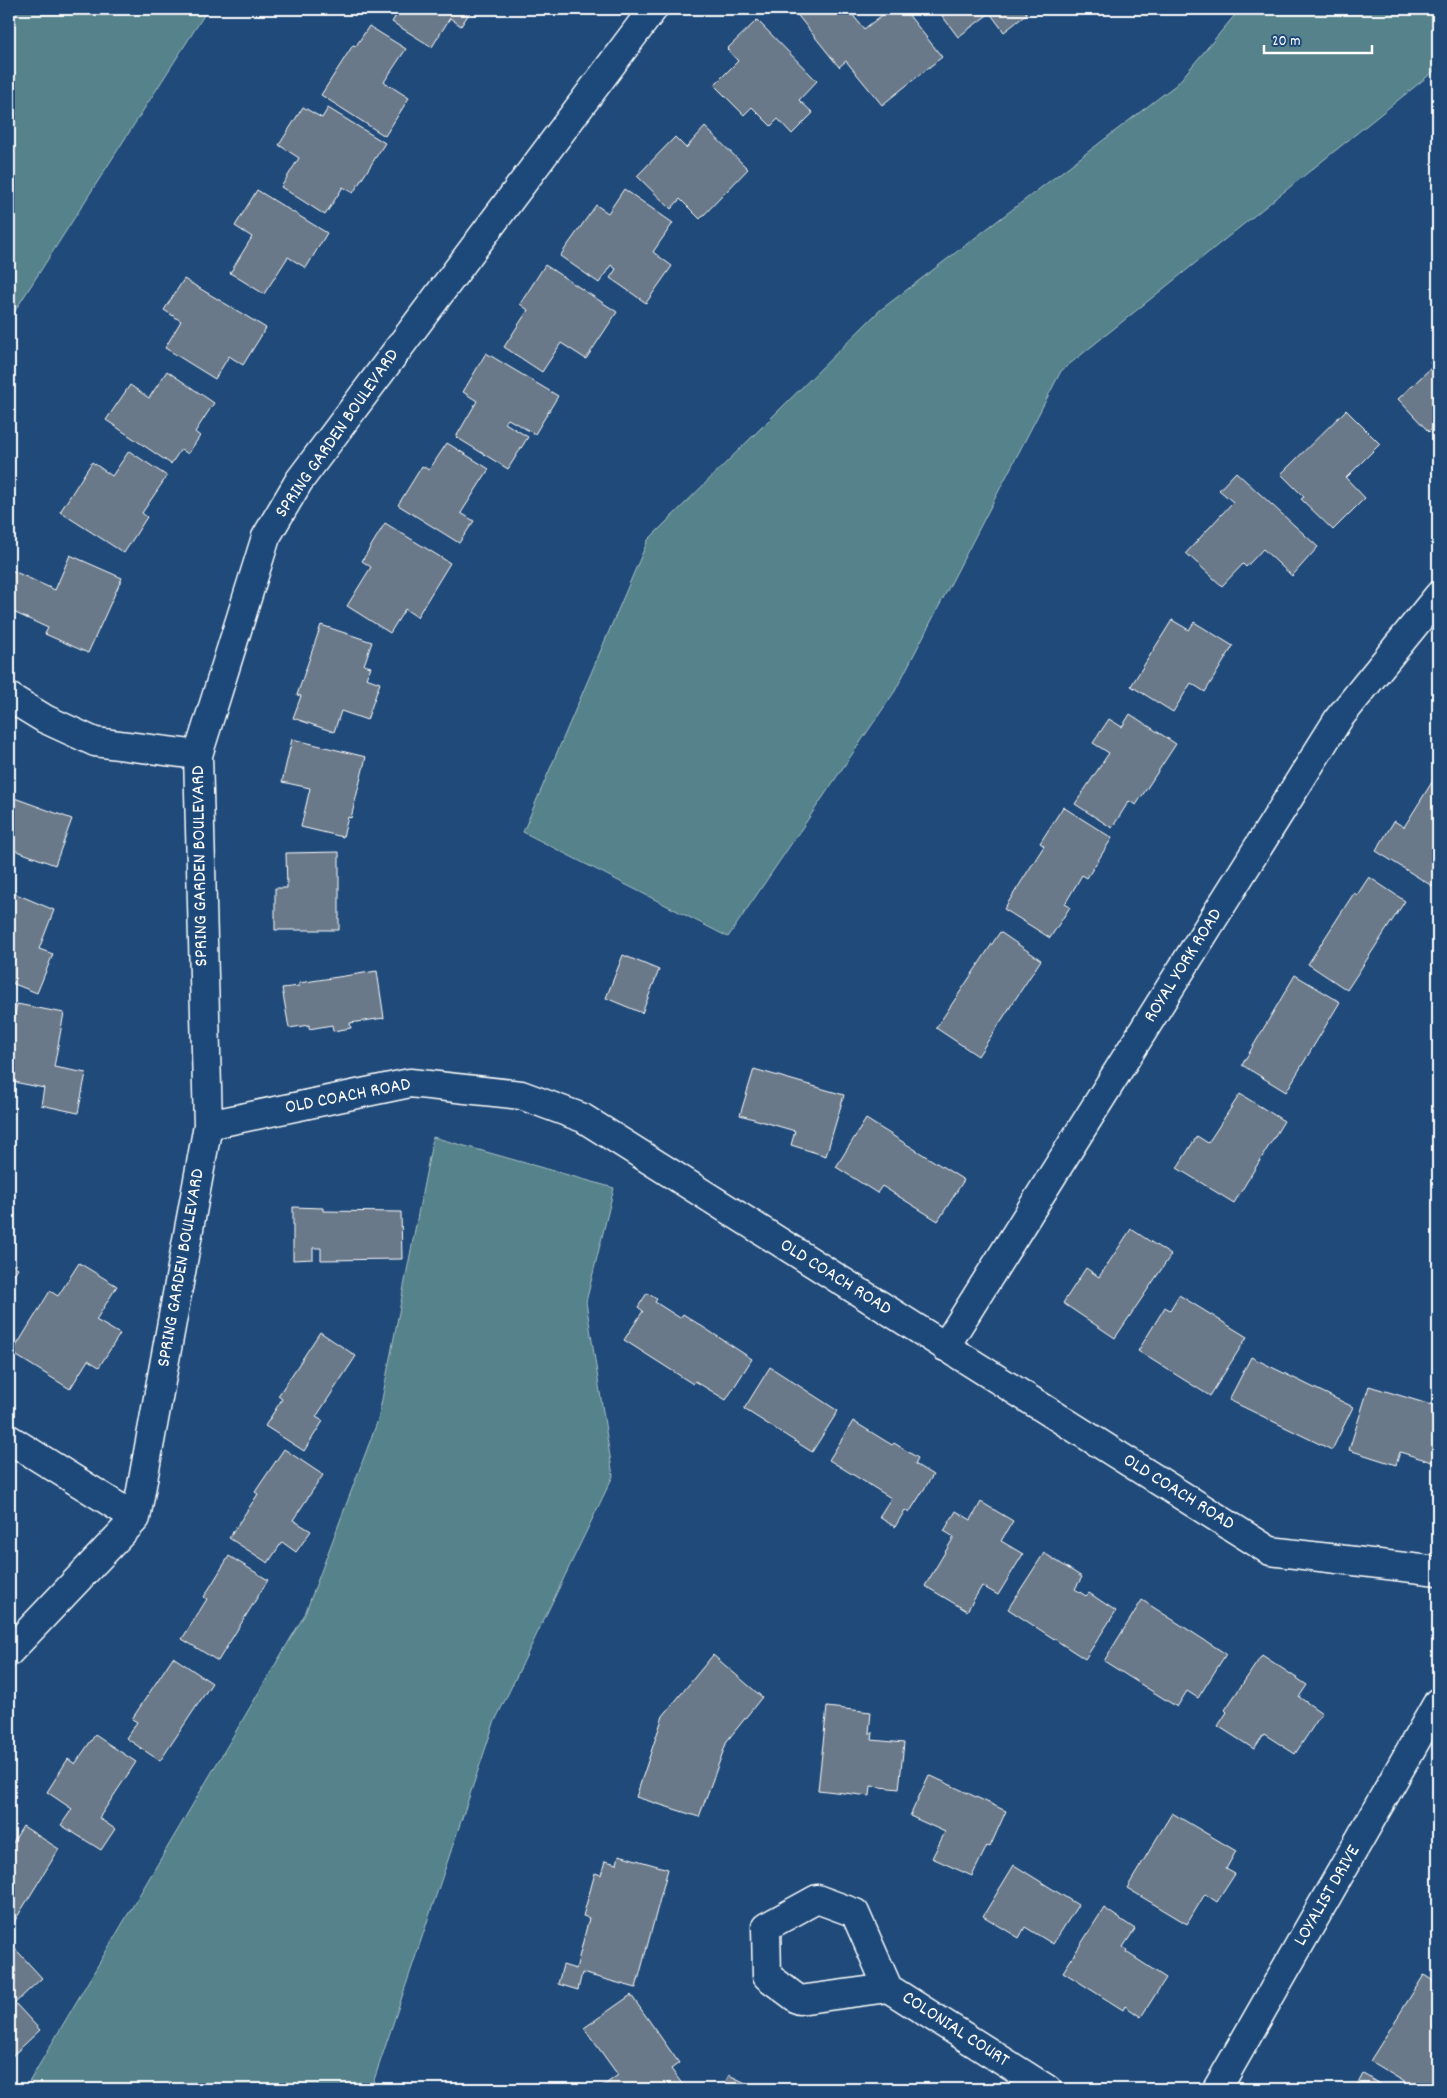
<svg xmlns="http://www.w3.org/2000/svg" width="1447" height="2098" font-family="Dekko,sans-serif">
	<rect width="100%" height="100%" fill="#1f4a7a"/>
	<filter id="ink" filterUnits="userSpaceOnUse"><feTurbulence type="fractalNoise" baseFrequency=".02" numOctaves="2"/><feDisplacementMap in="SourceGraphic" scale="10" xChannelSelector="R" yChannelSelector="G"/><feConvolveMatrix kernelMatrix="1 2 1 2 8 2 1 2 1" color-interpolation-filters="sRGB"/></filter>
	<g filter="url(#ink)">
		<path fill="#56828b" stroke="#aac0c5" d="M9,9H208L9,320Z
			M1240,9H1438V68L1061,371L895,691L728,937L523,832L648,540L879,311L1177,84Z
			M433,1137L614,1188L586,1302L613,1476L494,1723L371,2089H25L305,1614L378,1420Z"/>
		<path fill="#6a7989" stroke="#fff" d="M400,9H472L461,26L450,18L432,47L392,22Z
			M799,9H848L864,29L890,9H904L942,57L882,105L846,61L839,67L795,12Z
			M937,9H1024L1027,14L1004,32L990,13L958,37Z
			M757,20L817,81L799,100L813,113L792,134L778,119L771,126L752,107L744,115L714,85L738,61L727,49Z
			M369,26L406,49L384,82L409,98L385,136L321,95L353,45L356,46Z
			M303,107L322,118L328,108L385,143L353,193L343,187L325,215L281,187L299,158L279,145Z
			M705,127L748,169L700,219L680,199L671,209L637,176L675,137L686,148Z
			M624,189L673,223L653,252L672,266L646,303L610,278L616,269L611,265L599,283L560,256L596,205L608,213Z
			M257,190L327,233L306,268L288,257L264,294L230,273L252,237L235,226Z
			M545,265L617,312L586,359L561,343L542,372L504,347L528,310L520,304Z
			M184,279L266,328L243,365L229,356L215,379L165,348L181,321L164,310Z
			M486,353L558,396L535,434L508,419L505,423L528,437L508,469L456,437L477,401L463,392Z
			M1438,356V423L1429,432L1398,399L1433,366L1430,363Z
			M167,371L214,403L195,432L200,436L188,454L181,449L171,464L106,420L130,385L149,398Z
			M1346,410L1380,444L1346,478L1365,498L1333,530L1301,499L1304,497L1281,474Z
			M447,443L489,469L461,513L474,521L459,543L398,505L422,466L429,470Z
			M129,451L167,476L142,513L147,517L124,553L60,512L92,462L112,476Z
			M1236,472L1318,547L1292,576L1263,549L1246,567L1243,564L1222,586L1186,553L1233,502L1219,490Z
			M385,523L450,563L417,617L405,609L390,633L347,606L371,567L362,561Z
			M70,555L122,578L88,653L45,634L48,628L9,610V575L11,570L55,590Z
			M1172,620L1189,630L1194,622L1233,646L1205,692L1191,683L1173,712L1131,686Z
			M321,625L372,642L364,665L371,667L366,678L380,683L367,720L341,711L334,732L293,718L301,696L297,695Z
			M1130,714L1176,744L1136,805L1129,801L1112,828L1075,804L1109,753L1093,743L1109,719L1122,727Z
			M292,739L366,757L351,818L348,817L343,837L301,827L310,788L282,782Z
			M1434,779L1438,781V875L1432,886L1376,851L1394,821L1404,827Z
			M9,796L72,819L55,865L9,848Z
			M1063,807L1112,838L1087,878L1082,875L1065,904L1070,907L1050,938L1004,909L1044,846L1040,843Z
			M339,852V930H275V888H287L286,853Z
			M1369,877L1405,901L1347,990L1308,964L1354,893L1357,895Z
			M9,891L54,910L39,949L53,954L37,993L9,982Z
			M1000,932L1041,960L978,1056L936,1028Z
			M623,955L659,970L642,1013L606,998Z
			M377,971L384,1018L350,1023L351,1028L333,1031L332,1025L309,1029V1025L289,1028L282,988L299,986V983Z
			M1295,975L1340,1002L1286,1092L1242,1065Z
			M17,1004L64,1013L54,1067L86,1073L78,1113L41,1105L44,1088L9,1081L10,1041H9V1019L14,1021Z
			M754,1069L844,1095L826,1156L791,1145L795,1131L740,1115Z
			M1240,1094L1284,1121L1234,1203L1177,1168L1197,1136L1208,1143Z
			M866,1119L964,1180L938,1221L882,1186L877,1193L836,1167Z
			M293,1207L323,1208V1211L401,1212L402,1259L321,1260V1248H313V1259L293,1260Z
			M1131,1229L1171,1255L1115,1338L1063,1303L1086,1268L1099,1277Z
			M9,1232L14,1236L9,1243Z
			M9,1262L18,1268L9,1282Z
			M79,1263L117,1286L96,1320L120,1334L99,1367L88,1360L70,1389L12,1353L50,1291L58,1296Z
			M647,1293L657,1299L655,1302L680,1318L683,1314L752,1359L726,1400L695,1381L693,1384L624,1340L643,1311L638,1307Z
			M1179,1295L1247,1337L1210,1396L1138,1351L1165,1307L1170,1310Z
			M320,1332L356,1356L316,1417L323,1421L304,1451L265,1426L282,1399L278,1396Z
			M1251,1357L1353,1407L1332,1450L1229,1400Z
			M770,1367L838,1411L812,1452L744,1409Z
			M1369,1386L1438,1407V1464L1400,1452L1396,1465L1349,1450Z
			M853,1421L892,1445L894,1443L918,1458L915,1464L933,1475L909,1513L905,1510L895,1527L879,1517L891,1498L829,1460Z
			M284,1449L323,1475L293,1520L311,1531L296,1552L282,1542L268,1563L229,1538L258,1494L255,1492Z
			M981,1502L1013,1521L1001,1541L1023,1554L998,1595L982,1586L967,1611L925,1586L954,1537L944,1531L956,1511L971,1520Z
			M1044,1553L1082,1577L1075,1589L1086,1596L1089,1593L1116,1611L1085,1659L1008,1609Z
			M229,1556L268,1580L218,1661L182,1639L207,1599L204,1597Z
			M1142,1600L1226,1654L1198,1698L1187,1691L1177,1707L1104,1661Z
			M713,1655L762,1697L727,1741L699,1817L636,1797L663,1716Z
			M1262,1655L1307,1685L1299,1697L1322,1713L1295,1754L1264,1734L1254,1749L1218,1726L1227,1712L1225,1710Z
			M173,1657L212,1683L160,1761L126,1738L137,1722L132,1719Z
			M827,1707L871,1712L869,1733H873L872,1740L904,1743L899,1789L871,1786L870,1796L818,1790Z
			M95,1735L136,1762L99,1818L115,1829L101,1850L61,1825L72,1809L47,1792L68,1759L75,1764Z
			M929,1775L1006,1811L990,1847L987,1846L972,1876L932,1858L945,1832L910,1816Z
			M1172,1813L1236,1851L1226,1869L1235,1874L1217,1902L1205,1894L1187,1924L1127,1888Z
			M23,1826L59,1849L9,1930V1849Z
			M619,1855L668,1869L636,1988L582,1973L578,1990L558,1984L563,1965L576,1969L589,1918L583,1916L595,1873L601,1875L605,1861L617,1864Z
			M1014,1865L1078,1905L1053,1944L1025,1927L1019,1938L983,1916Z
			M1104,1908L1135,1929L1123,1947L1127,1950L1126,1952L1166,1978L1141,2017L1125,2006L1123,2010L1063,1972Z
			M9,1942L42,1978L15,2003L40,2030L9,2059Z
			M1424,1975L1438,1984V2072L1428,2089H1416L1370,2061Z
			M631,1995L679,2063L671,2069L686,2089H605L603,2086L618,2075L584,2028Z
			M1363,2074L1388,2089H1355Z
			M729,2075L758,2089H722Z"/>
		<g fill="none" stroke-linecap="round" stroke-linejoin="round">
			<defs>
				<path id="minor" d="M9,697L45,719L95,742L198,755
					M208,1125L410,1083L521,1095L583,1118L1270,1551L1438,1571
					M945,1347L1339,718L1438,596
					M9,1439L136,1518
					M9,1652L136,1518L208,1125L198,755L266,537L299,481L653,9
					M888,1988L799,2000L767,1976L766,1927L817,1899L855,1913L888,1988L1047,2089
					M1217,2089L1438,1702"/>
			</defs>
			<use href="#minor" stroke="#fff" stroke-width="31"/>
			<use href="#minor" stroke="#1f4a7a" stroke-width="28"/>
		</g>
	</g>
	<g text-anchor="middle" dominant-baseline="central" stroke-width="4" stroke-linejoin="round" paint-order="stroke">
		<g font-size="19" fill="#fff" stroke="#1f4a7a">
			<text transform="translate(338 434) rotate(-55)">SPRING GARDEN BOULEVARD</text>
			<text transform="translate(201 866) rotate(-91)">SPRING GARDEN BOULEVARD</text>
			<text transform="translate(1184 966) rotate(-58)">ROYAL YORK ROAD</text>
			<text transform="translate(348 1097) rotate(-11)">OLD COACH ROAD</text>
			<text transform="translate(182 1268) rotate(-80)">SPRING GARDEN BOULEVARD</text>
			<text transform="translate(835 1278) rotate(32)">OLD COACH ROAD</text>
			<text transform="translate(1178 1493) rotate(32)">OLD COACH ROAD</text>
			<text transform="translate(1328 1896) rotate(-60)">LOYALIST DRIVE</text>
			<text transform="translate(955 2030) rotate(33)">COLONIAL COURT</text>
		</g>
	</g>
	<rect width="1447" height="2098" fill="none" stroke="#1f4a7a" stroke-width="30"/>
	<rect x="15" y="15" width="1417" height="2068" fill="none" stroke="#fff" stroke-width="2" filter="url(#ink)"/>
	<path d="M1264 45v8h108v-8" fill="none" stroke="#ffffff" stroke-width="2.5"/>
	<text x="1272" y="45" font-size="15" fill="#ffffff" stroke="#1f4a7a" stroke-width="4" paint-order="stroke">20 m</text>
</svg>
